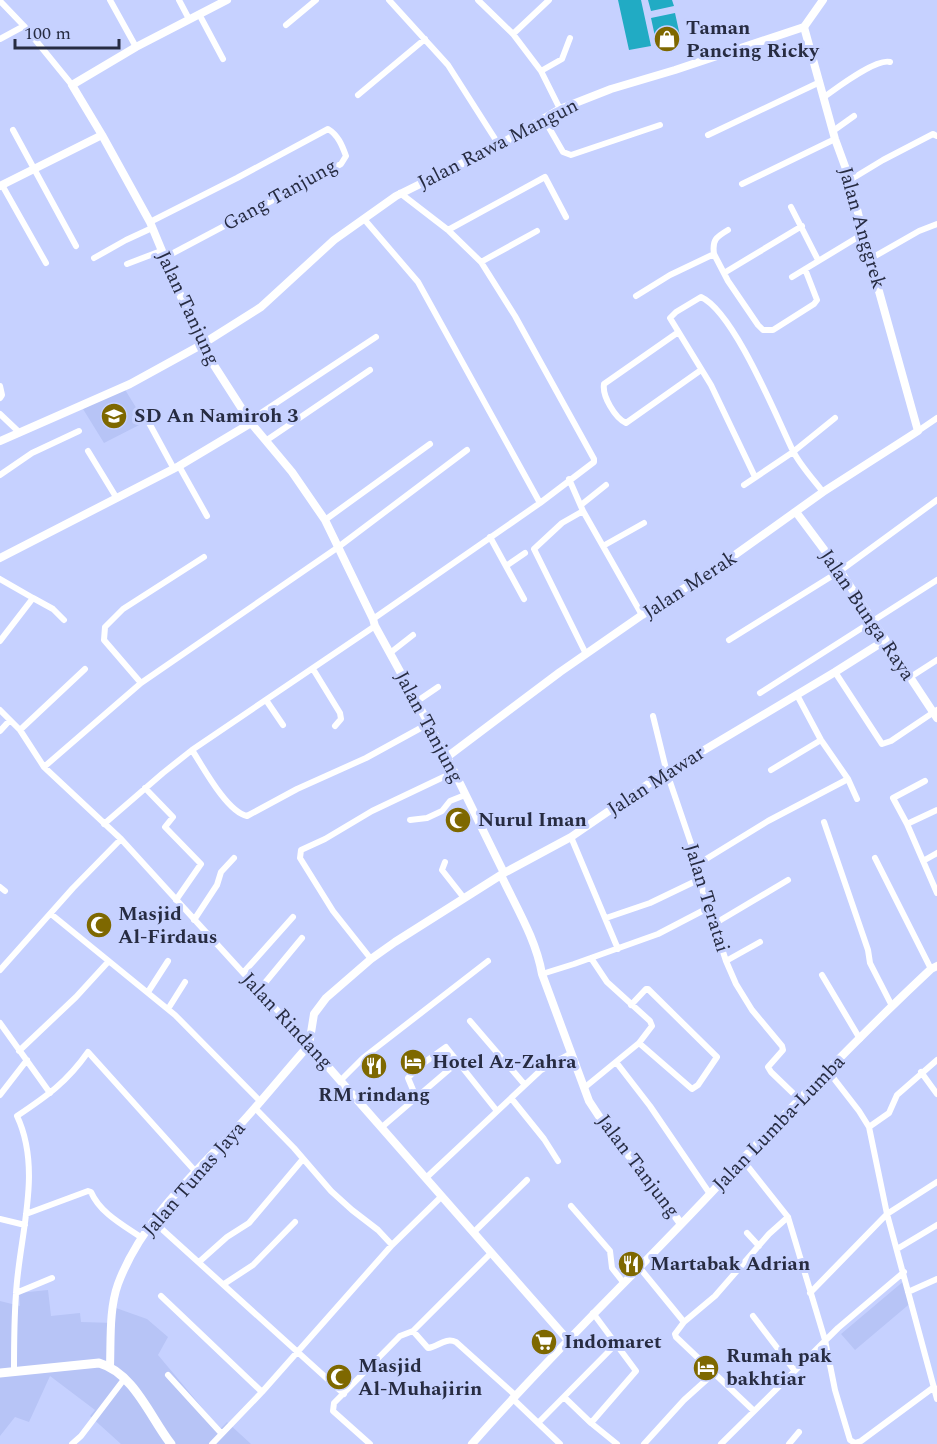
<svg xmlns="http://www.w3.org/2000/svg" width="937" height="1444" font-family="Spectral,serif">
	<rect width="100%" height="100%" fill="#c6d1ff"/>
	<path fill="#b7c4f6" d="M124,388L145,422L104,443L83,409Z
		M905,1280L913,1301L855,1350L841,1334Z
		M48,1290L51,1316L80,1313L81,1322L115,1323L116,1308L147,1319L168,1337L158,1355L220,1429L227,1422L251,1444H121L90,1416L95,1410L50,1376L29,1422L15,1417L0,1436V1301L20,1306L19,1293Z"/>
	<path fill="#21abc4" d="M618,0H641L651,46L629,50Z
		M648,0H672L674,6L651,11Z
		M675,13L680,36L656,41L651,18Z"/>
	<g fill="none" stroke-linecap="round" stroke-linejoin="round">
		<path stroke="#fff" stroke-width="6" d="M110,0L136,47
			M179,0L189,19
			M389,0L448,65L499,145
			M478,0L513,34L541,71L560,109
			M0,1L24,26L72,85
			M199,14L223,59
			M286,25L316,0
			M513,34L549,0
			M0,39L24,26
			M541,71L562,59L570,38
			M358,95L425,39
			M824,97C837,88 876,58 890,62
			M544,119L563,152L571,155L660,125
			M13,130L76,246
			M833,131L854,116
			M708,135L820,82
			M850,180L883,160L933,134L937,136
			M742,184L835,139
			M2,185L46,263
			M791,207L818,260
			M364,219L418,282L540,503
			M150,222L237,178L328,129C338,135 342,145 346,156L341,164L164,258
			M448,230L545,177L566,217
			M714,254C712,240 716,237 728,230
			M94,258L126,240L152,228
			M870,259L919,231L937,224
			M481,262L537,231
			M127,264L161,251
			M724,273L802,226
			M792,277L863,234
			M636,296L670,275L714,254L728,281L758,325L763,330H773L814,304L817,300L805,269
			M677,333L604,384C602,396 615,418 626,423L701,370
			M0,386L2,395L0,398
			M0,414L20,433
			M148,421L174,469
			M249,421L376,337
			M918,431L937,418
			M267,440L370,370
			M88,451L116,497
			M179,466L207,516
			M0,475L32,453L79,431
			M755,477L711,385L670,318L676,312L701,297C734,312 776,416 793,451C800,465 813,479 823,492
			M569,479L583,511L642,615
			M744,485L793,452L835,418
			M581,505L606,485
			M583,511L562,523L534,549L586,654
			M325,520L430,444
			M490,537L524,599
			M603,546L644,523
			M506,566L525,553
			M0,579L33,598L0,641
			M33,598L53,609L64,620
			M373,619L540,503L594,462V459L515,316L481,262L448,230L400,193
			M729,640L840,571L937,500
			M390,653L413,635
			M313,669L340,713L341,719L335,726
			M835,672L882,744L891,741L937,710
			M909,678L937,660
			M141,683L104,640L105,627L123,609L204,557
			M760,693L937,580
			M797,695L821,740L848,779L857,799
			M266,700L283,725
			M416,702L438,687
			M0,710L20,730L44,767L121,839L309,1045
			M653,716L667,773L698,864L706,909L714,924L726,961L736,984L752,1010L782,1046L783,1050L768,1067L771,1072L799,1099
			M20,730L85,669
			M0,731L10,720
			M192,750C203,767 227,812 247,816L297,789L366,758L428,724
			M44,767L141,683L337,548L467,450
			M771,770L821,740
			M925,781L893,798L907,824L937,893
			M145,788L173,817L165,827L201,864L176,900
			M410,820L427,818L442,811L450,801L465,795
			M824,822L868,950L870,963L892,1006
			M104,824L163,773L192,750L375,626
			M907,824L937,810
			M571,837L618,949
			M875,858L931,969
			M923,861L937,853
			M445,862L442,870L464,898
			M698,864L768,821L848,779
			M0,887L5,891
			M51,914L175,1015L261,1102
			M606,918L650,903L700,879
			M194,920L217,885L221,872L234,858
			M714,924L788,880
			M371,959L333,911L300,858L301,850L325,839L372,811L454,772
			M726,961L760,942
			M0,970L73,888L121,839
			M243,973L293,917
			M542,974L574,964L658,934L706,909
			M822,975L860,1039
			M259,990L302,938
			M148,992L168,961
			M631,1005L646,989H648L717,1057L698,1085L692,1089L639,1043
			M168,1009L185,982
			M470,1021L525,1085
			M0,1023L50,1093
			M19,1051L76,997L108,962
			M616,1062L650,1106L710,1194
			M828,1071L859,1111L869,1127L887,1214L937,1399
			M921,1072L937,1094
			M341,1080L363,1058L488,961
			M584,1088L639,1043L652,1026L650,1021L607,982L591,958
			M0,1095L27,1060
			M416,1097L408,1078L418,1067L446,1047L497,1111
			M511,1098L544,1139L558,1161
			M255,1108L294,1148L331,1191L352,1210L378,1230L392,1245
			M382,1127L459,1061
			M869,1127L889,1113L897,1095L937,1060
			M742,1159L788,1217L825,1340L835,1390L850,1440L855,1443L861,1441L934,1387
			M427,1177L541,1070L570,1054
			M571,1206L610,1251L612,1268L623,1282
			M26,1214L88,1191L91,1192C100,1213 123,1225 142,1238
			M0,1219L25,1225
			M154,1222L344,1394
			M474,1232L527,1180
			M747,1233L759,1246
			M897,1249L937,1225
			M199,1262L227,1237L249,1223L303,1159
			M639,1267L684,1322L715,1296L769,1234L788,1217
			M224,1284L253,1265L295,1222
			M908,1292L937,1279
			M16,1293L52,1278
			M810,1293L887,1214L937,1182
			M161,1296L262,1392
			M753,1316L794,1370
			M684,1322L675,1334L676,1337L754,1411
			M413,1331L428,1348C438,1347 445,1337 456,1342L515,1395
			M14,1372C14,1346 14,1320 16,1294C19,1236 43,1171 17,1116C47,1096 67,1082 88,1052L195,1171
			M168,1375L221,1433
			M564,1397L591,1423L636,1371L593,1313
			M512,1398L560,1444
			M538,1423L616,1344
			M591,1423L617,1444
			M72,1444L81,1436L125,1378
			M212,1444L262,1392L392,1245L442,1196
			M370,1444L333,1411L334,1403L400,1336L413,1331L491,1253
			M644,1444L684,1400L714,1373
			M721,1444L838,1328L904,1272
			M789,1444L799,1432"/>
		<path stroke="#fff" stroke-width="8" d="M227,0L136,47L72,85L102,135L150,222L201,345L251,423L292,472L325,520L373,619L375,626L447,757L504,873
			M0,186L102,135
			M796,512L840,571L937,718
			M0,558L179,466L251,423
			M447,757L560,672L642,615L718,567L823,492L918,431L863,234L850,180L835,139L804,27
			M501,875C516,907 536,939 542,974L589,1101L608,1130L653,1185L681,1224
			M309,1045L314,1014L326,998L371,959L395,942L504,873L571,837L654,780L835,672L884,641
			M309,1045L567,1339
			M110,1366C111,1339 109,1309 118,1284C141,1222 193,1175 237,1128C262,1101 285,1072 309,1045
			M472,1444C548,1357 631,1278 710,1194C782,1117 854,1041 931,969L937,966"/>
		<path stroke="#fff" stroke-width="8" d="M0,441L130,384L201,345L261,307L334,240L396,196L499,145L560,109L611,89L675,70L804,27L823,0"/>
		<path stroke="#fff" stroke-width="9" d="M0,1373L99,1363C134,1373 150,1417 171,1444"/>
	</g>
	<defs>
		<symbol id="shop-disc" viewBox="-11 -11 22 22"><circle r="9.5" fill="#7e6800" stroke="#c6d1ff"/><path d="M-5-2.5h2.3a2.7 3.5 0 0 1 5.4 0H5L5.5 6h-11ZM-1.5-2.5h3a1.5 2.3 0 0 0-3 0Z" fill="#fff"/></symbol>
		<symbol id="school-disc" viewBox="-11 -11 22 22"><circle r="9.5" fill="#7e6800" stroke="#c6d1ff"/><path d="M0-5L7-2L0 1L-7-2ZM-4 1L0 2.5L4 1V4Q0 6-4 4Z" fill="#fff"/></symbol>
		<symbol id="mosque-disc" viewBox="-11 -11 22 22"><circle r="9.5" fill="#7e6800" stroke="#c6d1ff"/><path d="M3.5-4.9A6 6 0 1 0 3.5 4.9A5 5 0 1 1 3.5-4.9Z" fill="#fff"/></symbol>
		<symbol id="hotel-disc" viewBox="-11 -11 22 22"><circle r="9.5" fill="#7e6800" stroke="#c6d1ff"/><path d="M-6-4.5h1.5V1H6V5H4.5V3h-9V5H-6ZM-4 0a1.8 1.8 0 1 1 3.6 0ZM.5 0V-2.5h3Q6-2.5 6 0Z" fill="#fff"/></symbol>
		<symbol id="restaurant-disc" viewBox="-11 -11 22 22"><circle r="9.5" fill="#7e6800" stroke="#c6d1ff"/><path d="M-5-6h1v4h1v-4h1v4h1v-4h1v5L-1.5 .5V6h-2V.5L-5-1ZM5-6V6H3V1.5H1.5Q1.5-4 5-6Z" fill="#fff"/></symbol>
		<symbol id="supermarket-disc" viewBox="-11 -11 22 22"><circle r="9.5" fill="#7e6800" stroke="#c6d1ff"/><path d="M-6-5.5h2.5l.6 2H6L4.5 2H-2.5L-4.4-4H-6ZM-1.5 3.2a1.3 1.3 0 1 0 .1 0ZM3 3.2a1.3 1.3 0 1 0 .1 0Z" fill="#fff"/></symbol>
	</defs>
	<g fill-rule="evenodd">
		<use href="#shop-disc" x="652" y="24" width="30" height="30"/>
		<use href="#school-disc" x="99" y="401" width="30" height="30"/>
		<use href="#mosque-disc" x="443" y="805" width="30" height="30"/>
		<use href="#mosque-disc" x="84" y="910" width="30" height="30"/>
		<use href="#hotel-disc" x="398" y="1047" width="30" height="30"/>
		<use href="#restaurant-disc" x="359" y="1051" width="30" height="30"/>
		<use href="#restaurant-disc" x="616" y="1249" width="30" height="30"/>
		<use href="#supermarket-disc" x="529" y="1327" width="30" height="30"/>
		<use href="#hotel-disc" x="691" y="1353" width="30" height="30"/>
		<use href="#mosque-disc" x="324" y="1362" width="30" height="30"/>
	</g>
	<g text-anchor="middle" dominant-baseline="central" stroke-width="6" stroke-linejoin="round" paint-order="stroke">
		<g font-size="20" font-weight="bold" fill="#272c42" stroke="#c6d1ff" text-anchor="start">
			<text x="686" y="28">Taman<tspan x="686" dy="23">Pancing Ricky</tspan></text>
			<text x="134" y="416">SD An Namiroh 3</text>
			<text x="478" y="820">Nurul Iman</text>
			<text x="118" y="914">Masjid<tspan x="118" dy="23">Al-Firdaus</tspan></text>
			<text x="432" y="1062">Hotel Az-Zahra</text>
			<text x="374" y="1095" text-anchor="middle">RM rindang</text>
			<text x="650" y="1264">Martabak Adrian</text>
			<text x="564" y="1342">Indomaret</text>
			<text x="726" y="1356">Rumah pak<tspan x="726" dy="23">bakhtiar</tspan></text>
			<text x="358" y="1366">Masjid<tspan x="358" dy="23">Al-Muhajirin</tspan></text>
		</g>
		<g font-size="20" fill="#272c42" stroke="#c6d1ff">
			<text transform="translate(498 144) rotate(-27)">Jalan Rawa Mangun</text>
			<text transform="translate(280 195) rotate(-29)">Gang Tanjung</text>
			<text transform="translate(862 228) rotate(74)">Jalan Anggrek</text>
			<text transform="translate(188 308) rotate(65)">Jalan Tanjung</text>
			<text transform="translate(690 585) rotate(-33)">Jalan Merak</text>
			<text transform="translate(867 615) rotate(56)">Jalan Bunga Raya</text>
			<text transform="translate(429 727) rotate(62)">Jalan Tanjung</text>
			<text transform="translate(656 781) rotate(-33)">Jalan Mawar</text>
			<text transform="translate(707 898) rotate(73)">Jalan Teratai</text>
			<text transform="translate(287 1021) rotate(47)">Jalan Rindang</text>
			<text transform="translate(779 1123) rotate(-46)">Jalan Lumba-Lumba</text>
			<text transform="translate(638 1166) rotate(53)">Jalan Tanjung</text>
			<text transform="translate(194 1179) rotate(-49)">Jalan Tunas Jaya</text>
		</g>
	</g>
	<path d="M15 39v9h104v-9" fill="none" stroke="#272c42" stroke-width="3"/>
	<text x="24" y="39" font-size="18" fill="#272c42" stroke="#c6d1ff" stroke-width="4.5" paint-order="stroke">100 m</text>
</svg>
